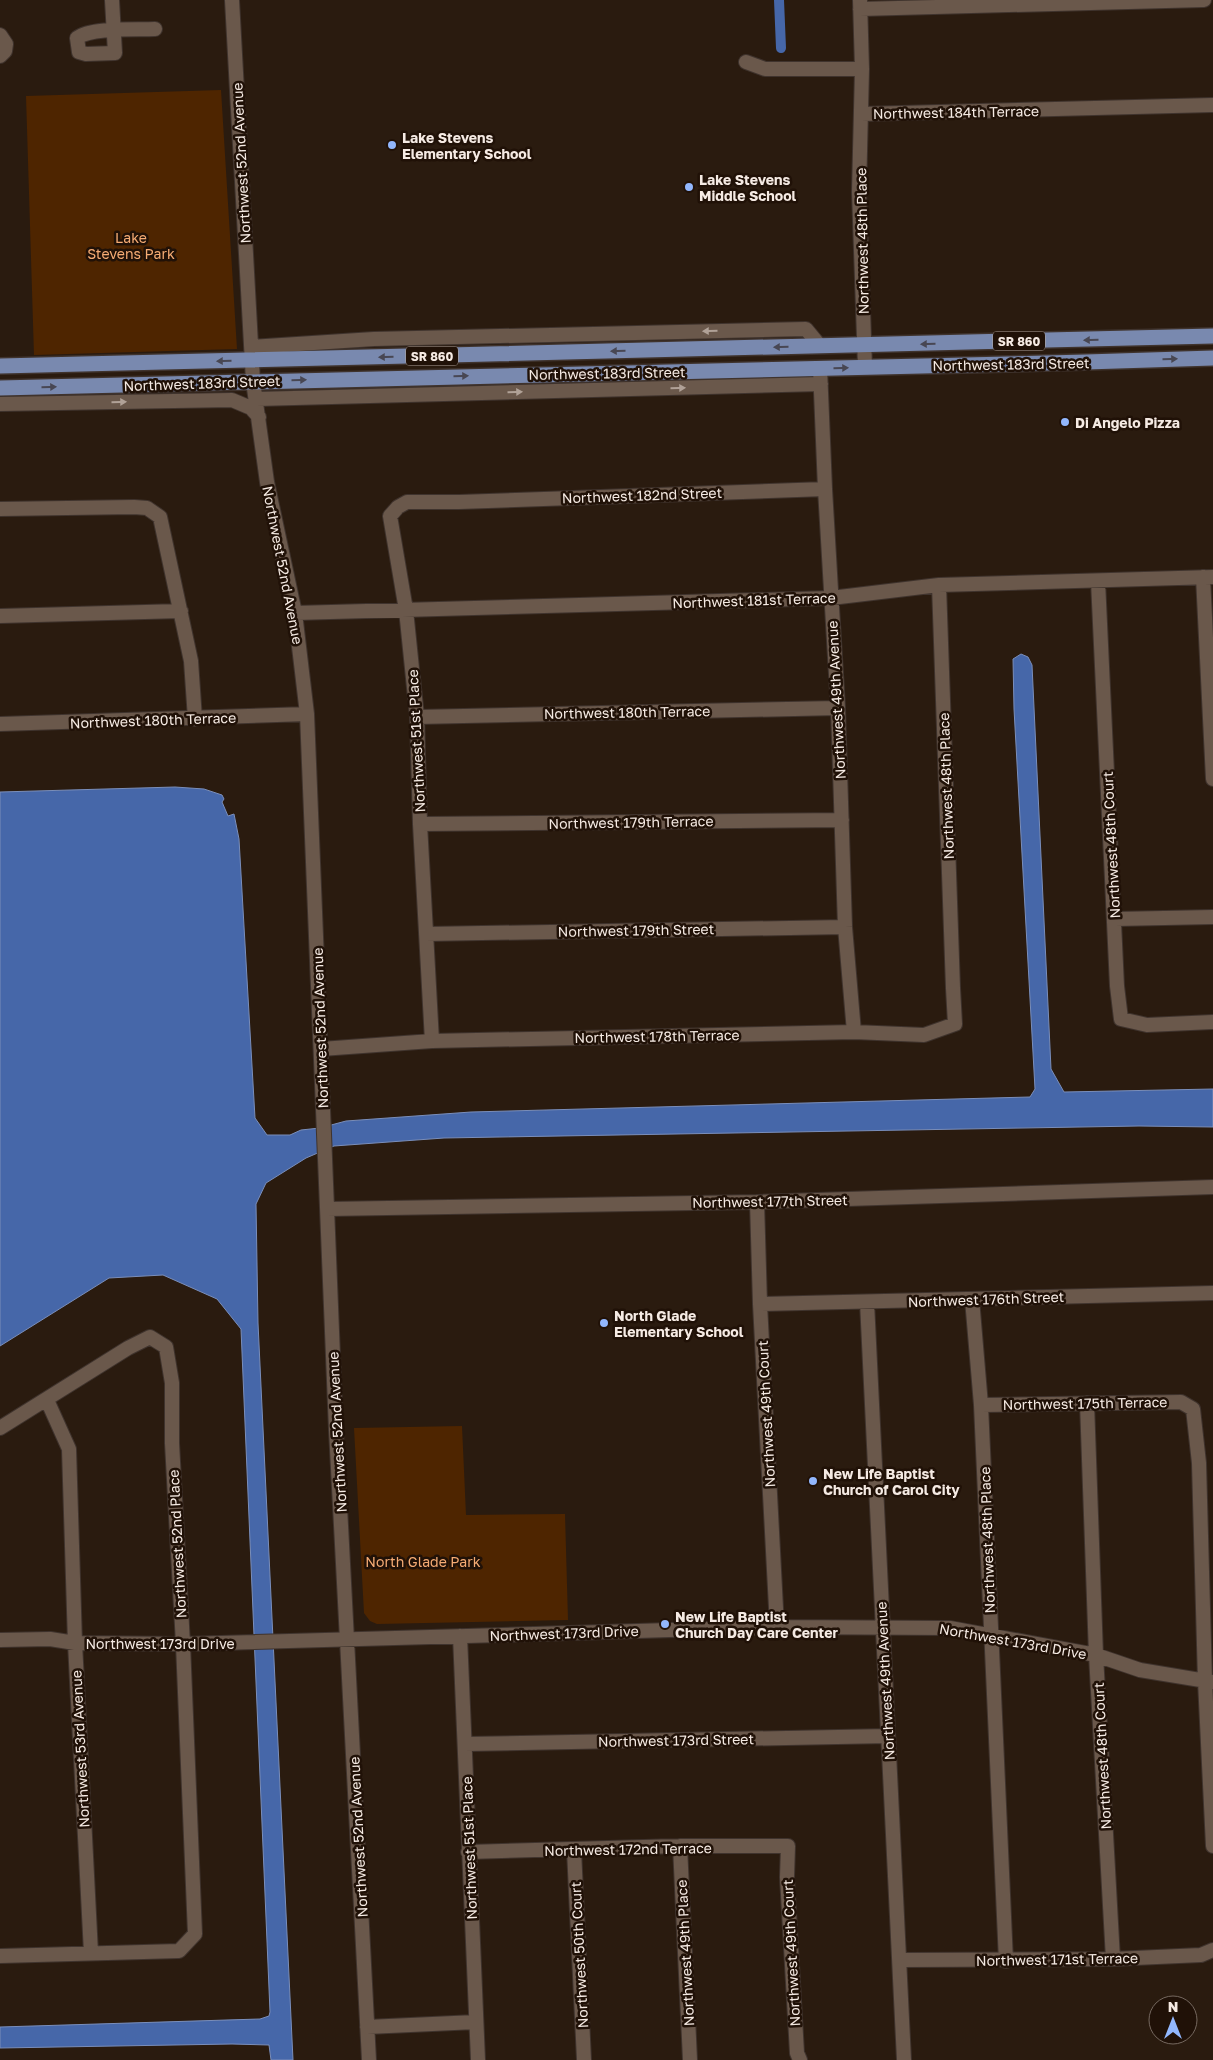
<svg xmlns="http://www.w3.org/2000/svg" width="1213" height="2060" font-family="'Golos Text',sans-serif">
	<rect width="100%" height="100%" fill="#2a1b0f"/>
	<path fill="#4e2500" d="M221,90L237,349L34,355L26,96Z
		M462,1426L466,1515L565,1514L568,1620L377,1624L370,1621L364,1613L354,1428Z"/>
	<path fill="#4667a9" stroke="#7a8eba" d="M1021,654L1028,657L1032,665L1051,1069L1064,1092L1213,1089V1127L1139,1126L444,1138L334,1146L306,1158L266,1183L256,1204L258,1323L293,2060H271L269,2045L232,2044L0,2048V2027L260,2019L269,2016L270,2012L241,1329L217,1299L163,1275L109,1278L0,1346V792L175,787L204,789L222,795L224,799L222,802L228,816L234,814L239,839L255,1118L267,1135H290L301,1130L320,1128L346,1121L471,1112L1030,1097L1035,1089L1014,709L1013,659Z"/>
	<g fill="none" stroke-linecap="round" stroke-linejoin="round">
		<path stroke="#4667a9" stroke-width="10" d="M779,0L781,48"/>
		<defs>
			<path id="minor" d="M112,0L115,53L86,54L79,52L77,38C91,27 137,30 155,29
				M232,0L253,381L267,482L295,613L307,714L336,1430L369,2060
				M860,0L862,69L859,192L865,367
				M860,9L1204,0
				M0,35L6,44L5,51L0,56
				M746,62L765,69H862
				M861,114L1213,105
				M252,347L374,339L806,329L820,346
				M820,368L825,489L838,708L845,927L854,1032
				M257,399L821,384
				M0,404L232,400L251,408L259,417
				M0,509L134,507L147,508L160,517L191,661L195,719
				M1203,577L1213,779
				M1098,581L1117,986L1121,1019L1147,1025L1213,1022
				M295,613L831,598L939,585L1213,577
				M0,616L181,611
				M417,717L838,708
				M0,724L307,714
				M420,824L842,820
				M1115,919L1213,917
				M426,934L845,927
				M432,1041L420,824L417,717L406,610L390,516L398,507L407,502H459L825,489
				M321,1049L432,1041L854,1032L924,1035L955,1024L953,988L939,585
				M757,1202L760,1304L777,1627
				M327,1209L757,1202L1213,1187
				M972,1299L981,1405L1006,1961
				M867,1302L904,2060
				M760,1304L1213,1293
				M47,1400L69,1449L75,1643L91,1953
				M1087,1403L1096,1655L1113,1959
				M981,1405L1181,1402L1193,1409L1199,1463L1205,1681L1213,1846
				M0,1428L128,1348L150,1337L166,1347L172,1383V1443L183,1644L195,1934L179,1951L0,1956
				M460,1636L478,2060
				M0,1640L50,1639L75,1643L183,1644L777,1627L950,1628L1096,1655L1140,1670L1213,1682
				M465,1744L888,1736
				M680,1846L690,2060
				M574,1850L584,2060
				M468,1852L680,1846H788L787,1877L797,2053L800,2060
				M900,1960L1113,1959L1201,1955L1213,1950
				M367,2027L476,2022"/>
			<path id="major" d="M0,366L1213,336
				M0,388L1086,362L1213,358"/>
		</defs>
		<use href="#minor" stroke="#3f332d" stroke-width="16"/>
		<use href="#major" stroke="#3f332d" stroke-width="18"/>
		<use href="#minor" stroke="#6a584b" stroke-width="14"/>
		<use href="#major" stroke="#7989af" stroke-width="15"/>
	</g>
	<defs><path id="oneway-solid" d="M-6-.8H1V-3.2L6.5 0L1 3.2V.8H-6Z" transform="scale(1.25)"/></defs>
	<g fill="#b0a197">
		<use href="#oneway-solid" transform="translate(710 331) rotate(179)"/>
		<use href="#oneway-solid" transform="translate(678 388) rotate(-1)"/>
		<use href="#oneway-solid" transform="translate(515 392) rotate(-2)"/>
		<use href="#oneway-solid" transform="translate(119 402) rotate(-1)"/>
	</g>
	<g fill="#484753">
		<use href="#oneway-solid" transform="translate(1091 340) rotate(179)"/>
		<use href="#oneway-solid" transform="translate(928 344) rotate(179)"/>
		<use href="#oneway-solid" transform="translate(781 347) rotate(179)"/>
		<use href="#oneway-solid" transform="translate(618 351) rotate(179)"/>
		<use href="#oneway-solid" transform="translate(386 357) rotate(179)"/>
		<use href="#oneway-solid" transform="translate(1170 359) rotate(-2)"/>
		<use href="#oneway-solid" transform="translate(224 361) rotate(179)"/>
		<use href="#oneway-solid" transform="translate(841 368) rotate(-1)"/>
		<use href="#oneway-solid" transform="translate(461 376) rotate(-1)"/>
		<use href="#oneway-solid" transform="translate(299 380) rotate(-1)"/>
		<use href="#oneway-solid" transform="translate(49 387) rotate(-2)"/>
	</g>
	<g fill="#92b7fd" stroke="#201107" stroke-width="2">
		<circle cx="392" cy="145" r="5"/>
		<circle cx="689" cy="187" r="5"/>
		<circle cx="1065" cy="422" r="5"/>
		<circle cx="604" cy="1323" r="5"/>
		<circle cx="813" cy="1481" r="5"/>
		<circle cx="665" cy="1624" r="5"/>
	</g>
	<g text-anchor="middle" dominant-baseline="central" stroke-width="5" stroke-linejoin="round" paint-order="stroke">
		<g fill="#201107" stroke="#b5a9a1" stroke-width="1">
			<rect x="993" y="331.5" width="52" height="19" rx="4"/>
			<rect x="406" y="346.5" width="52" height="19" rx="4"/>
		</g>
		<g font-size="12" font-weight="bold" fill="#f5eae3">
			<text x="1019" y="341">SR 860</text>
			<text x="432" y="356">SR 860</text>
		</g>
		<g font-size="14" fill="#f5eae3" stroke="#201107">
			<text transform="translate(956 112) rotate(-1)">Northwest 184th Terrace</text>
			<text transform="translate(241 163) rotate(-93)">Northwest 52nd Avenue</text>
			<text transform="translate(862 241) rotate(-91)">Northwest 48th Place</text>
			<text transform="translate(1011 364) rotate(-1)">Northwest 183rd Street</text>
			<text transform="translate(607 373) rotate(-1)">Northwest 183rd Street</text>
			<text transform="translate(202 383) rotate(-2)">Northwest 183rd Street</text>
			<text transform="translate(642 495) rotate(-2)">Northwest 182nd Street</text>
			<text transform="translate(283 565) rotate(79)">Northwest 52nd Avenue</text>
			<text transform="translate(754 600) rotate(-2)">Northwest 181st Terrace</text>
			<text transform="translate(836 700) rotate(-93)">Northwest 49th Avenue</text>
			<text transform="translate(627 712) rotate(-1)">Northwest 180th Terrace</text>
			<text transform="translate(153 720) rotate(-2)">Northwest 180th Terrace</text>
			<text transform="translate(416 741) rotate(-93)">Northwest 51st Place</text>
			<text transform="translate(946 786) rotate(-92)">Northwest 48th Place</text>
			<text transform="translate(631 822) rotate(-1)">Northwest 179th Terrace</text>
			<text transform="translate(1111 845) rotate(-93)">Northwest 48th Court</text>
			<text transform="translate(636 930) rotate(-1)">Northwest 179th Street</text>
			<text transform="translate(320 1028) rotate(-92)">Northwest 52nd Avenue</text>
			<text transform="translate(657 1036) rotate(-1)">Northwest 178th Terrace</text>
			<text transform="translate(770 1201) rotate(-1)">Northwest 177th Street</text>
			<text transform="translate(986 1299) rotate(-2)">Northwest 176th Street</text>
			<text transform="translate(1085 1403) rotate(-1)">Northwest 175th Terrace</text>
			<text transform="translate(766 1414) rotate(-93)">Northwest 49th Court</text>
			<text transform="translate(337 1432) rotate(-93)">Northwest 52nd Avenue</text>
			<text transform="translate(987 1540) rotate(-92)">Northwest 48th Place</text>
			<text transform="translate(177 1544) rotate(-93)">Northwest 52nd Place</text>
			<text transform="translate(564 1633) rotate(-2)">Northwest 173rd Drive</text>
			<text transform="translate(1013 1641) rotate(10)">Northwest 173rd Drive</text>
			<text x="160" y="1643">Northwest 173rd Drive</text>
			<text transform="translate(885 1681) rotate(-93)">Northwest 49th Avenue</text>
			<text transform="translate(676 1740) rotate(-1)">Northwest 173rd Street</text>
			<text transform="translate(80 1749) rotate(-93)">Northwest 53rd Avenue</text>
			<text transform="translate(1102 1756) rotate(-93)">Northwest 48th Court</text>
			<text transform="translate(358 1837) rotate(-93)">Northwest 52nd Avenue</text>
			<text transform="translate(469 1848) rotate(-92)">Northwest 51st Place</text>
			<text transform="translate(628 1849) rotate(-1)">Northwest 172nd Terrace</text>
			<text transform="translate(685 1953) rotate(-93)">Northwest 49th Place</text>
			<text transform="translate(791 1953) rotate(-93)">Northwest 49th Court</text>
			<text transform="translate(579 1955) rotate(-93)">Northwest 50th Court</text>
			<text transform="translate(1057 1959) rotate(-1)">Northwest 171st Terrace</text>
		</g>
		<g font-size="14" font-weight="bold" fill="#f5eae3" stroke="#201107" text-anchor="start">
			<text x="402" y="137">Lake Stevens<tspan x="402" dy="16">Elementary School</tspan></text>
			<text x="699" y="179">Lake Stevens<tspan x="699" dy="16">Middle School</tspan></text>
			<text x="1075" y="422">Di Angelo Pizza</text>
			<text x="614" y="1315">North Glade<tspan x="614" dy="16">Elementary School</tspan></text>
			<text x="823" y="1473">New Life Baptist<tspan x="823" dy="16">Church of Carol City</tspan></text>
			<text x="675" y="1616">New Life Baptist<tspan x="675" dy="16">Church Day Care Center</tspan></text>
		</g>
		<g font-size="14" fill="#f6ac74" stroke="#201107">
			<text x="131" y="237">Lake<tspan x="131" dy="16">Stevens Park</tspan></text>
			<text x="423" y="1561">North Glade Park</text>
		</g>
	</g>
	<g transform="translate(1173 2020)"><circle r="24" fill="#201107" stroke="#75685f"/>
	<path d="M0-4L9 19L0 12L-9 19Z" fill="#92b7fd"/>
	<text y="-8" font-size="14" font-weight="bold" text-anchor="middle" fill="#f5eae3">N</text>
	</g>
</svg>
